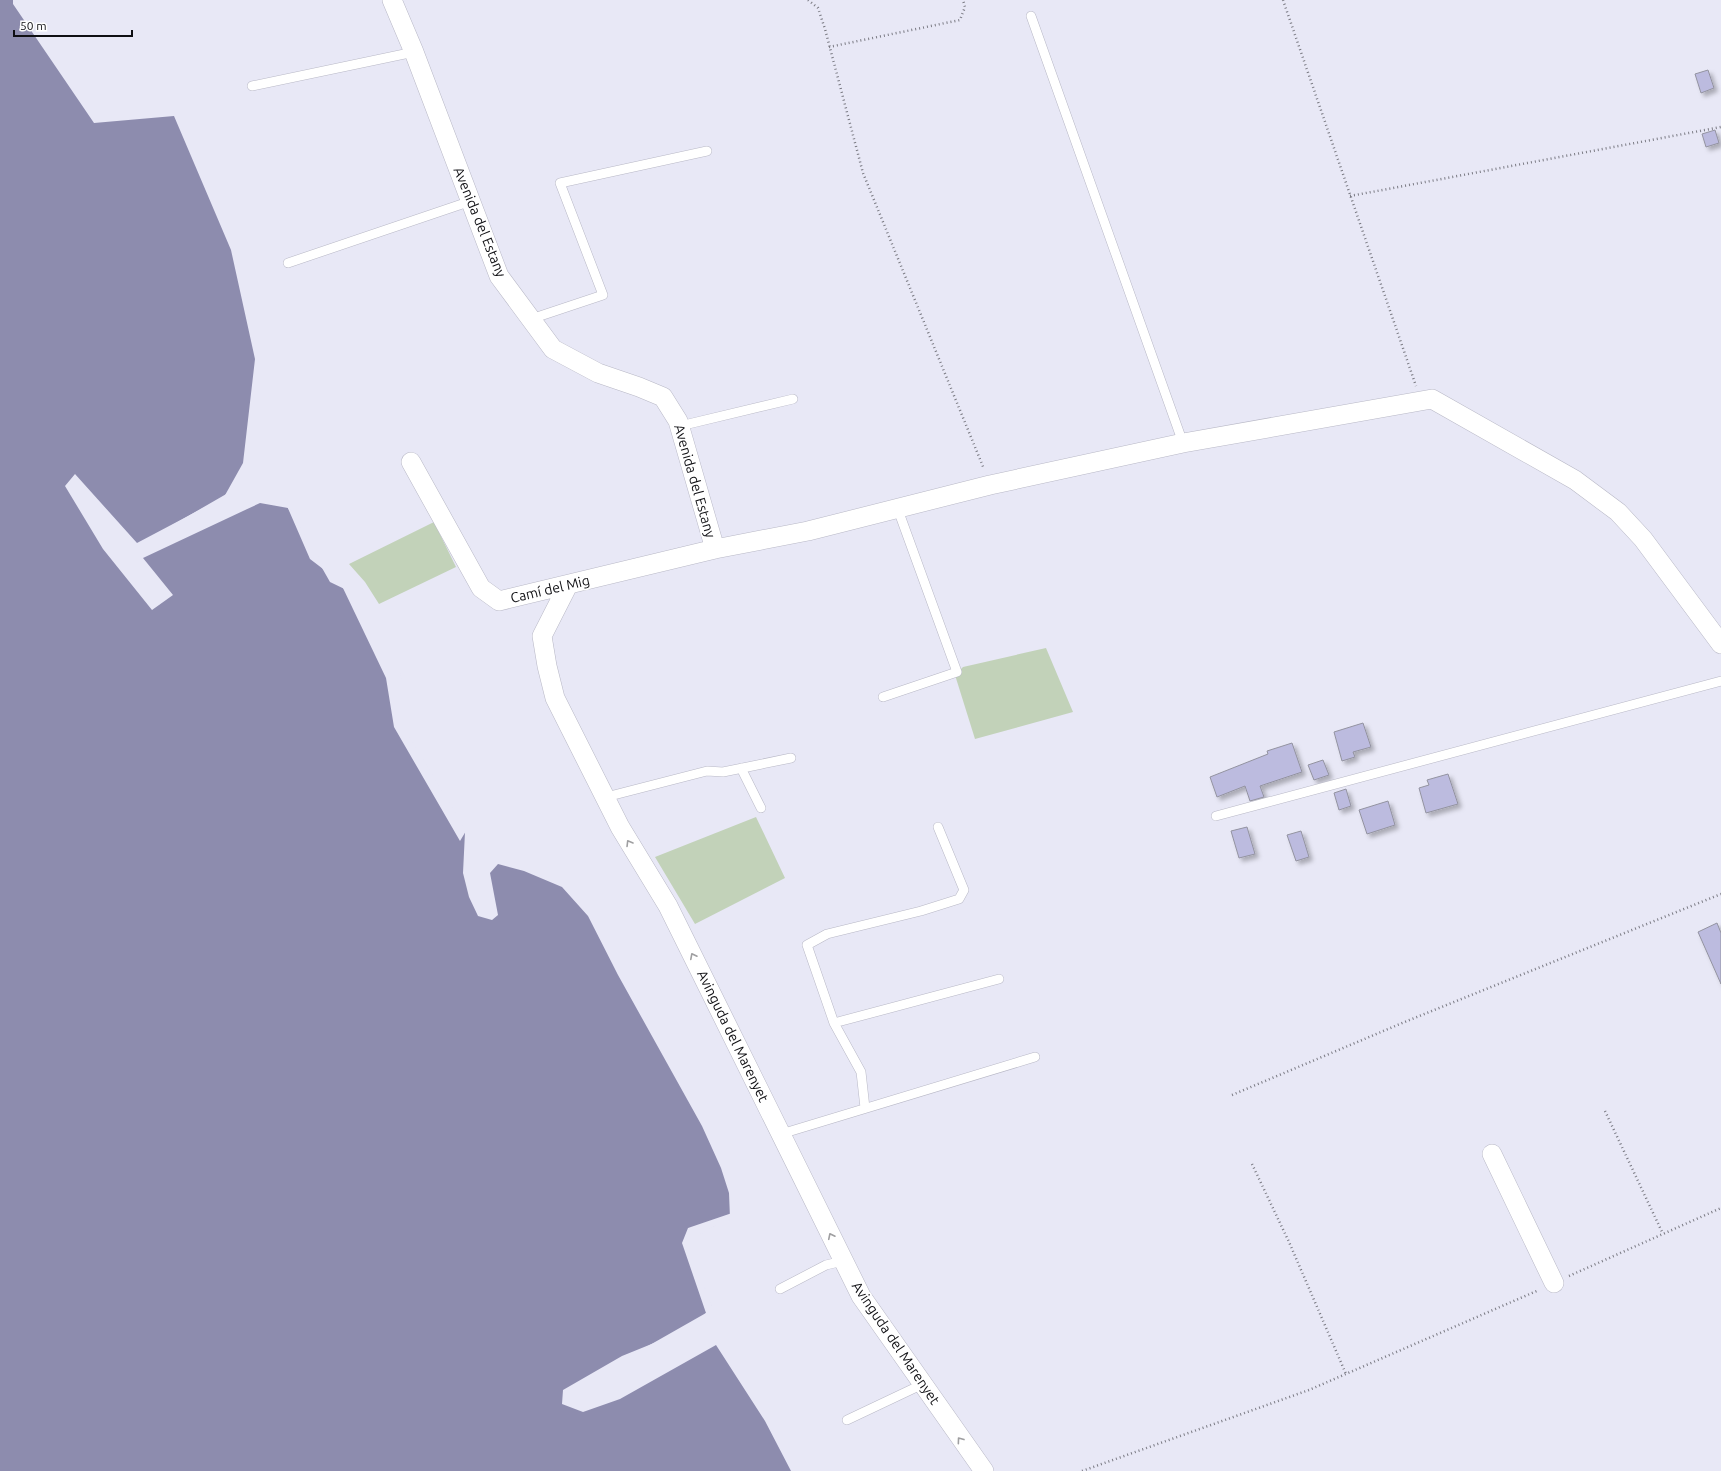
<svg xmlns="http://www.w3.org/2000/svg" width="1721" height="1471" font-family="Ubuntu,sans-serif">
	<defs>
		<filter id="shadow"><feDropShadow dx="3.5" dy="3.5" stdDeviation="2" flood-color="#0004"/></filter>
	</defs>
	<rect width="100%" height="100%" fill="#e8e8f6"/>
	<path fill="#c2d2b9" d="M434,522L456,567L379,604L365,582L349,564Z
		M1046,648L1073,712L975,739L955,675L963,667Z
		M756,817L785,878L695,924L655,857Z"/>
	<path fill="#8d8cae" d="M0,0H13V4L94,123L174,116L231,250L255,359L243,463L224,497L137,543L75,474L65,486L103,549L152,610L173,595L143,558L260,503L288,508L330,582L357,595L400,678V725L465,832L463,873L469,897L478,916L492,920L498,915L490,873L498,864L524,871L562,887L588,916L618,975L702,1126L721,1168L729,1193L730,1218L687,1239L695,1269L712,1307L691,1328L622,1356L563,1390L562,1404L583,1412L620,1399L716,1345L765,1421L791,1471H0Z"/>
	<path fill="#e8e8f6" d="M228,493L225,499L150,538Z
		M287,506L289,507L327,572L310,559Z
		M342,586L359,593L400,673L402,679V724L466,831L460,841L394,727L386,678Z
		M732,1213L731,1220L713,1227L690,1240L697,1269L713,1308L692,1329L641,1350L706,1313L682,1243L688,1228Z"/>
	<path fill="#bcbbdf" stroke="#9393a0" filter="url(#shadow)" d="M1708,70L1714,88L1701,93L1695,74Z
		M1715,130L1719,143L1706,147L1702,134Z
		M1363,723L1371,747L1353,752L1355,757L1342,761L1334,732Z
		M1292,743L1302,772L1260,786L1264,797L1250,801L1245,786L1217,797L1210,777L1268,754L1267,751Z
		M1323,760L1329,775L1314,780L1308,765Z
		M1448,774L1458,804L1426,813L1419,788L1429,785L1427,780Z
		M1346,789L1351,806L1339,810L1334,793Z
		M1388,801L1395,825L1367,834L1359,810Z
		M1247,827L1255,854L1239,858L1231,831Z
		M1301,831L1309,857L1296,861L1287,835Z
		M1717,923L1721,933V984L1698,932Z"/>
	<g fill="none" stroke-linecap="round" stroke-linejoin="round">
		<defs>
			<path id="lane" d="M1031,16L1183,443
				M252,86L414,52
				M288,263L471,201
				M531,319L603,295L560,183L707,151
				M680,426L793,399
				M883,697L957,672L897,507
				M741,768L761,808
				M606,797L707,771L723,772L791,758
				M1216,816L1721,681
				M834,1023L999,979
				M865,1108L861,1072L834,1023L807,945L827,934L921,911L959,899L964,890L938,827
				M781,1134L1035,1057
				M780,1289L826,1265L843,1261
				M847,1420L923,1384"/>
			<path id="street" d="M392,0L414,52L499,276L553,349L598,373L639,387L663,397L678,421L715,549
				M411,462L481,588L499,601L715,549L808,531L990,485L1183,443L1432,399L1575,480L1618,512L1643,539L1721,644
				M568,585L542,636L547,666L555,698L620,827L668,906L861,1296L984,1471
				M1492,1154L1554,1283"/>
		</defs>
		<use href="#lane" stroke="#b8b8c6" stroke-width="10"/>
		<use href="#street" stroke="#b8b8c6" stroke-width="20"/>
		<path stroke="#7b7b84" stroke-width="2.5" stroke-dasharray="1 3" stroke-linecap="butt" d="M808,0L818,8L825,29L863,173L984,469
			M1283,0L1416,386
			M829,47L960,20L965,7L963,0
			M1350,196L1721,127
			M1232,1095L1407,1021L1721,894
			M1605,1111L1663,1234
			M1252,1164L1289,1242L1346,1374
			M1569,1276L1721,1208
			M1082,1471L1309,1390L1539,1290"/>
		<use href="#lane" stroke="#fff" stroke-width="9"/>
		<use href="#street" stroke="#fff" stroke-width="19"/>
	</g>
	<defs><path id="oneway-chevron" d="M-2-3.5L2.5 0L-2 3.5" fill="none" stroke-width="1.6" stroke-linecap="round" stroke-linejoin="round"/></defs>
	<g stroke="#9f9fa1">
		<use href="#oneway-chevron" transform="translate(629 843) rotate(-121)"/>
		<use href="#oneway-chevron" transform="translate(693 956) rotate(-117)"/>
		<use href="#oneway-chevron" transform="translate(831 1236) rotate(-116)"/>
		<use href="#oneway-chevron" transform="translate(960 1440) rotate(-126)"/>
	</g>
	<g text-anchor="middle" dominant-baseline="central" stroke-width="3.5" stroke-linejoin="round" paint-order="stroke">
		<g font-size="14" fill="#0f0f13" stroke="#fff">
			<text transform="translate(480 222) rotate(68)">Avenida del Estany</text>
			<text transform="translate(695 481) rotate(74)">Avenida del Estany</text>
			<text transform="translate(550 589) rotate(-13)">Camí del Mig</text>
			<text transform="translate(733 1036) rotate(64)">Avinguda del Marenyet</text>
			<text transform="translate(896 1343) rotate(56)">Avinguda del Marenyet</text>
		</g>
	</g>
	<path d="M14 30v6h118v-6" fill="none" stroke="#0f0f13" stroke-width="2"/>
	<text x="20" y="30" font-size="12" fill="#0f0f13" stroke="#ffffff" stroke-width="3" paint-order="stroke">50 m</text>
</svg>
